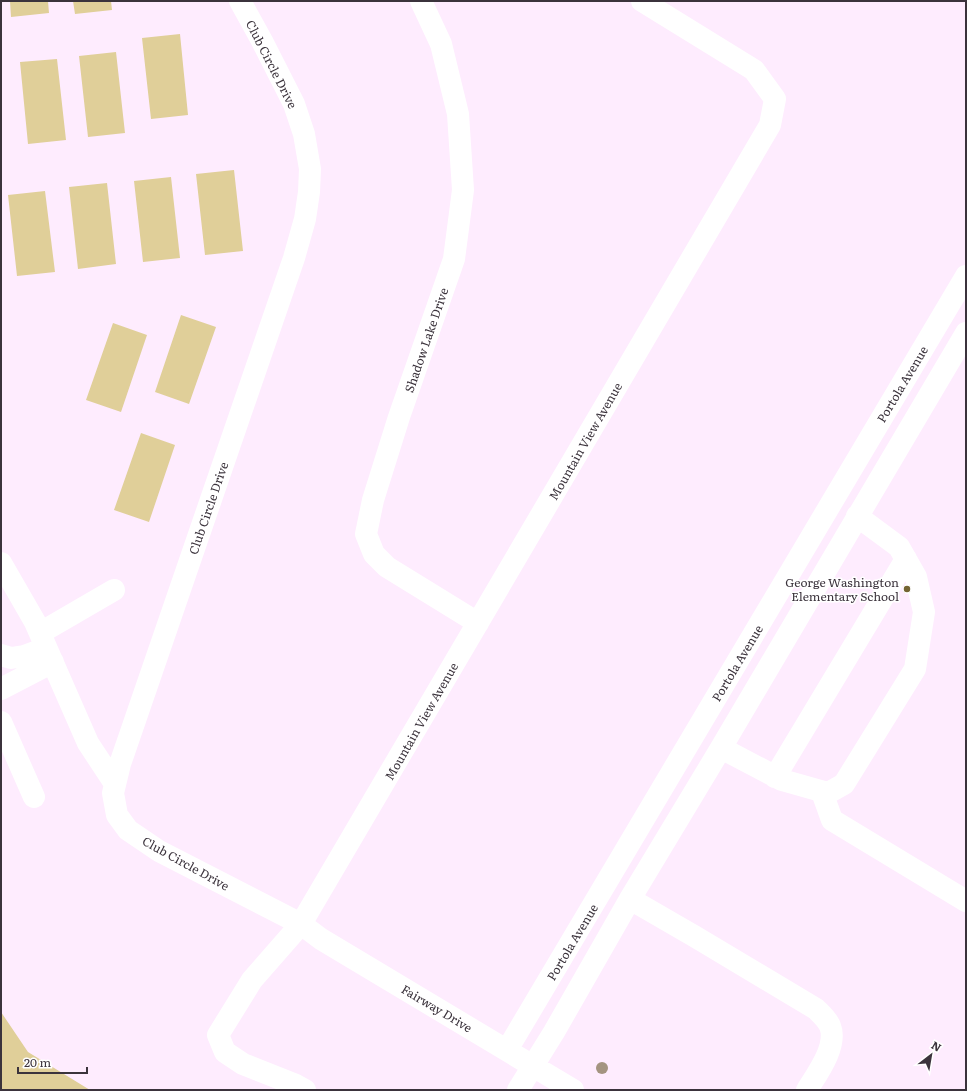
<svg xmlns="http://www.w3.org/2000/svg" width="967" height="1091" font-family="Literata,serif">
	<rect width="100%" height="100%" fill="#feecfe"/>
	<path fill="#e0cf99" d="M10,1H48L49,13L11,17Z
		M73,1H111L112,10L75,14Z
		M180,34L188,115L151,119L142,38Z
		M116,52L125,133L88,137L79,56Z
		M57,59L66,140L28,144L20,62Z
		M234,170L243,251L205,255L196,174Z
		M171,177L180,258L143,262L134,181Z
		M107,183L116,264L78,269L69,187Z
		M45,191L55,272L17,276L8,195Z
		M181,315L216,327L189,404L155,392Z
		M113,323L147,335L121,412L86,400Z
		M141,433L175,445L149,522L114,510Z
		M1,1012L28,1052L90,1090H1Z"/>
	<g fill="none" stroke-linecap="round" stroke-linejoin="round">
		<path stroke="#fff" stroke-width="22" d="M240,1L262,41L294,104L304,134L310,169L309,192L305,219L294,258L120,764L113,793L117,815L128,830L159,851L301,924L321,939L573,1090
			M421,1L441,44L458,114L463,190L454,259L399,417L373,500L366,534L374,554L387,567L478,623
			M1,563L35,622L88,743L115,784
			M40,633L114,590
			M1,655L11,658L24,656L46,648
			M1,689L53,662
			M1,722L34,797
			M721,748L782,780L828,793L844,784L915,669L924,612L916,577L899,547L857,516
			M775,777L906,559
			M822,792L832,820L966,901
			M630,899L694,936L816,1009C821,1014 827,1019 830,1026C838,1046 817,1074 807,1090
			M507,1050L966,276
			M305,1090L296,1085L243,1064L225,1052L218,1035L252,980L301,924L770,125L775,99L754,70L642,1
			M518,1090L554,1032L630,899L721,748L966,333"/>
	</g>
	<circle fill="#a49481" cx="602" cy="1068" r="6"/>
	<circle fill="#746432" stroke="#fff" stroke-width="1.5" cx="907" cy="589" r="4"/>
	<g text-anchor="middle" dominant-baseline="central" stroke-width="3" stroke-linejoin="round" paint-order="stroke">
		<g font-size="12" fill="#3b333c" stroke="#fff">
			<text transform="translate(272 64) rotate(63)">Club Circle Drive</text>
			<text transform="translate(426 340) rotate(-71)">Shadow Lake Drive</text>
			<text transform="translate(902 384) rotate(-59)">Portola Avenue</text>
			<text transform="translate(585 441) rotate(-60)">Mountain View Avenue</text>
			<text transform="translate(208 508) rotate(-71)">Club Circle Drive</text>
			<text transform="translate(737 663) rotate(-59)">Portola Avenue</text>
			<text transform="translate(421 721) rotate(-60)">Mountain View Avenue</text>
			<text transform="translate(186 863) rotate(29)">Club Circle Drive</text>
			<text transform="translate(572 942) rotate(-59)">Portola Avenue</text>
			<text transform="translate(437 1008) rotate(31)">Fairway Drive</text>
		</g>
		<g font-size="12" fill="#3b333c" stroke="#fff" text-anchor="end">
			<text x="899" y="582">George Washington<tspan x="899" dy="14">Elementary School</tspan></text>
		</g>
	</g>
	<rect width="967" height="1091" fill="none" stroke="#3b333c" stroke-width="4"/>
	<g transform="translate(931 1055) rotate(31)" stroke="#ffffff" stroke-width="3" paint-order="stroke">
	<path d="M0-3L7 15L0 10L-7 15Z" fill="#3b333c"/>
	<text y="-6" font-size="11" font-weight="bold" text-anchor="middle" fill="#3b333c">N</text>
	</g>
	<path d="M18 1067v6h69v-6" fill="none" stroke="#3b333c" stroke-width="2"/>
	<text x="24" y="1067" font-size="12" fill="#3b333c" stroke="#ffffff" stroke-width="3" paint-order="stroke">20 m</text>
</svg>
